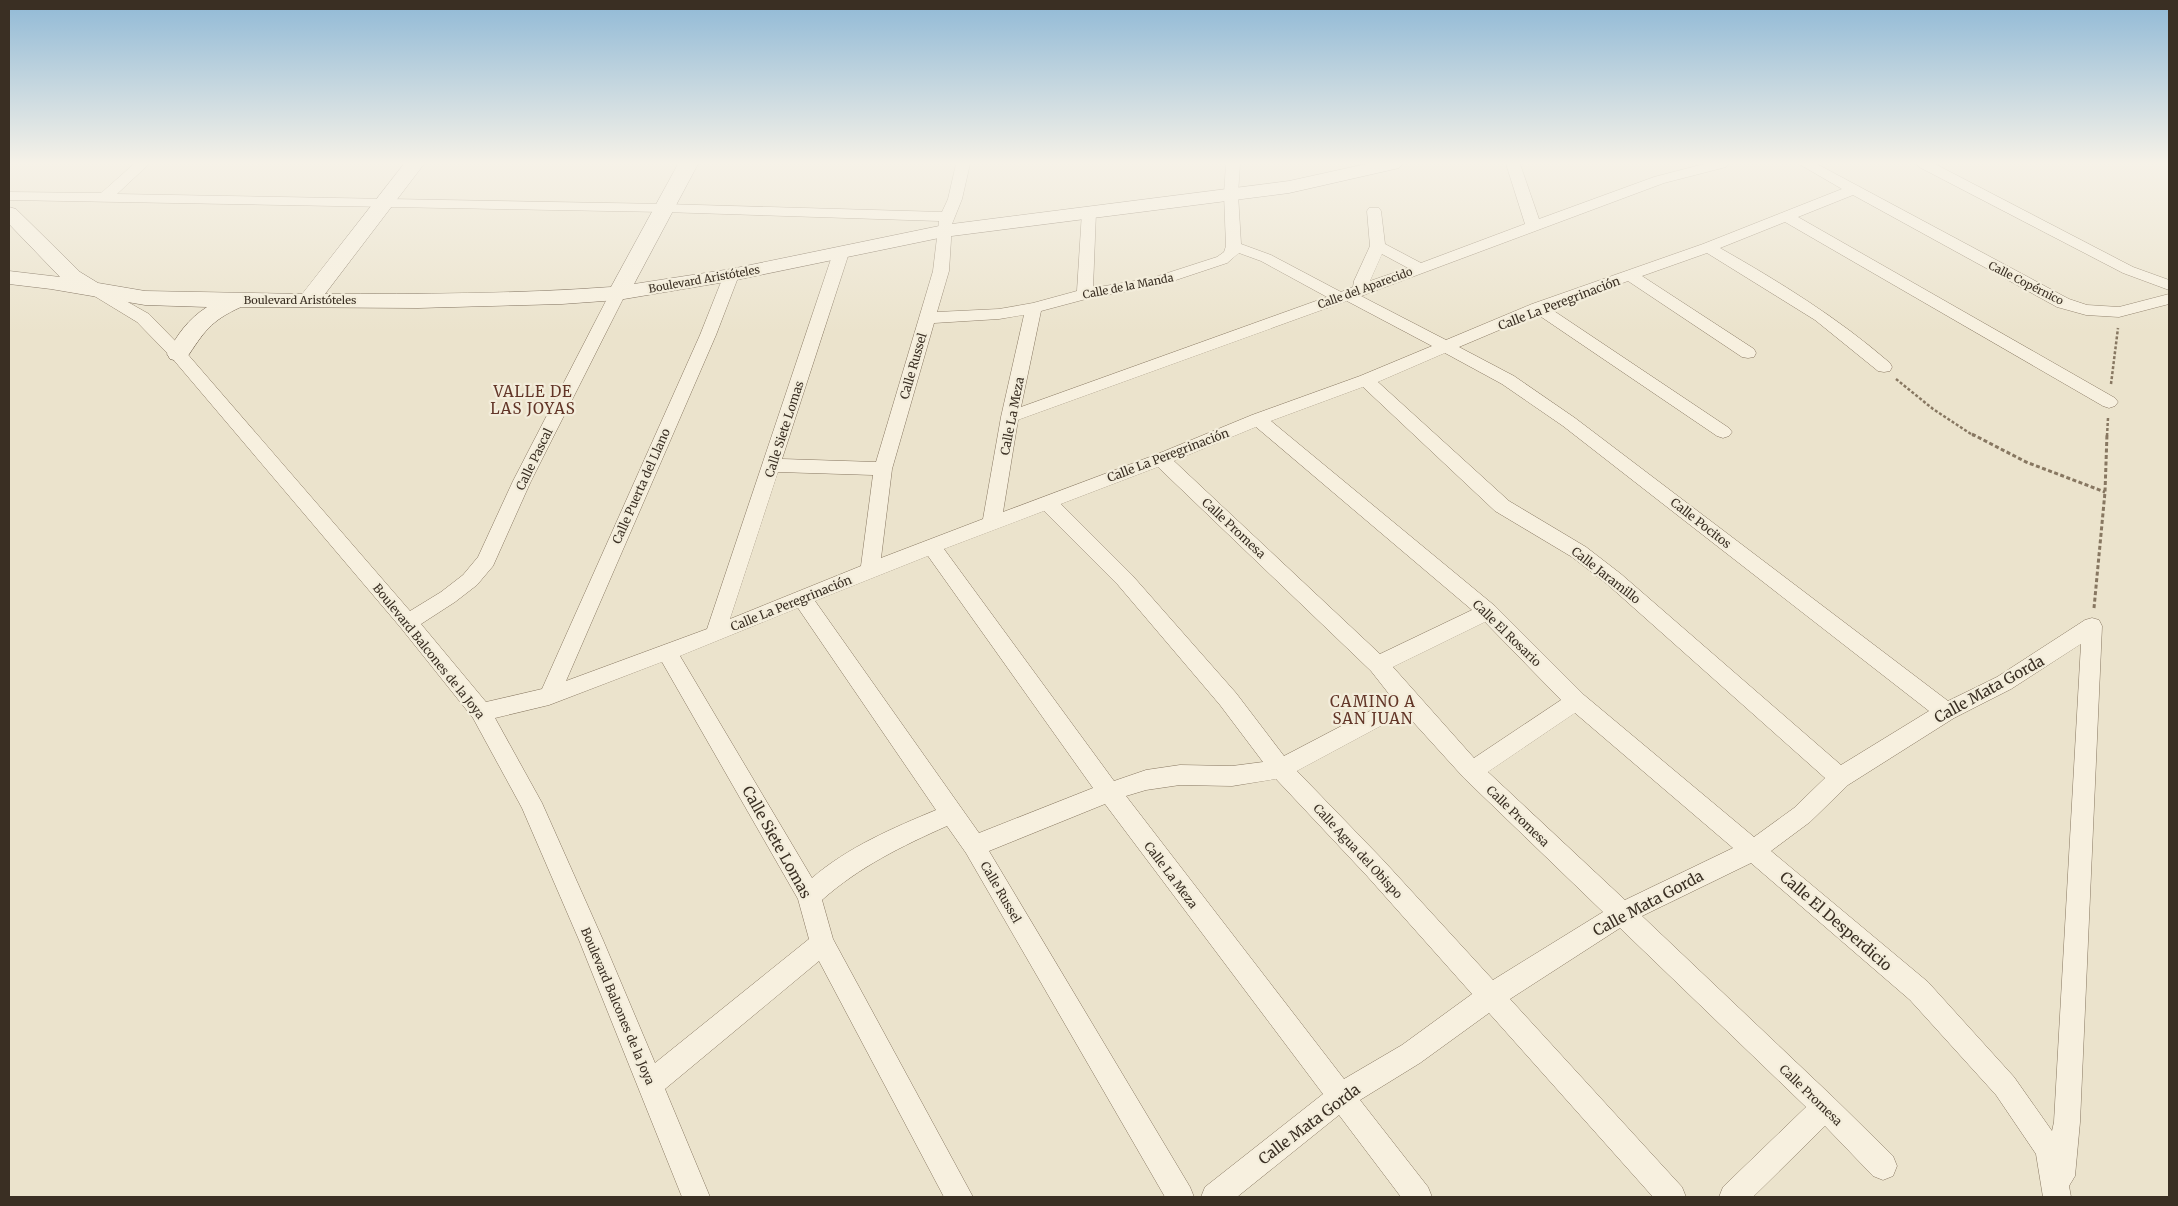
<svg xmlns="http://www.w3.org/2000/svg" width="2178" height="1206" font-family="Merriweather,serif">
	<rect width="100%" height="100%" fill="#ebe3cc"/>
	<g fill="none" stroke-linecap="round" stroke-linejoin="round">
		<defs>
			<path id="street" d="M134,164H149L117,194L664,204L942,212L948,199L956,164H970L962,199L952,224L949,271L937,312L999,309L1033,303L1077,291L1082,212L1084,209H1094L1096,212L1093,288L1152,278L1217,257L1224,252L1226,246L1224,194L1226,164H1240L1238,194L1241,244L1271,255L1341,292L1353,287L1354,281L1370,246L1367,211L1369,208H1379L1381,211L1385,244L1421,263L1525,224L1506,164H1520L1539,219L1654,177L1704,164H1728L1726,167L1664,183L1361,296L1446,340L1532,304L1703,244L1842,189L1799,164H1817L2069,299L2087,305L2119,307L2169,294V304L2119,317L2086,315L2057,307L1853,195L1798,217L2115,398L2118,402L2115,406L2109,408L2103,406L1785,222L1720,248C1780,282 1838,318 1890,363L1892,367L1890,371L1884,372L1878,371L1815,320L1707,253L1642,276L1754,349L1756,353L1754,357L1748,358L1742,357L1628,281L1551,309L1729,428L1732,432L1729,436L1723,438L1717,436L1537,314L1459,347L1514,376L1575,418L1948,701L1997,677L2085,620L2092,618L2099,620L2102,626L2080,1122L2075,1176L2069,1186L2071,1197H2043L2036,1154L1996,1095L1910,1000L1751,863L1642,916L1834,1098L1893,1156L1897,1166L1893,1176L1883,1180L1873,1176L1825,1126L1753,1197H1719L1723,1187L1806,1107L1620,928L1510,999L1682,1187L1686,1197H1653L1489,1013L1420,1063L1360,1100L1428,1187L1432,1197H1401L1339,1115L1237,1197H1201L1205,1187L1323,1094L1105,804L989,851L1190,1187L1194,1197H1165L966,853L947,826C902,846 859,867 822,900L833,939L973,1197H944L819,961L665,1089L710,1197H682L579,940L522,808L473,718L401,628L172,358L137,322L91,294L89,291L91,288H103L149,314L184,350L410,611L441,592L463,575L478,557L513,481L610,293L612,290H624L626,293L531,481L493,566L477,585L455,602L421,624L486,702L542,689L700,335L725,272H737L739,275L716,335L566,681L707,629L833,253L836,250H846L849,253L782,459L876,462L933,271L939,221L664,212L9,200V192L101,193ZM1239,253L1261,261L1327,297L1021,407L1041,311L1086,299L1161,285L1227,263ZM1382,254L1408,268L1370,281ZM1347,301L1432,346L1360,376L1252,415L1155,455L1003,512L1018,420ZM1024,315L1001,417L983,519L881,558L892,469L934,323L999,319ZM1445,353L1502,384L1563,426L1929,711L1841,765L1621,574L1586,547L1509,501L1378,382ZM1363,387L1495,511L1572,557L1607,584L1825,778L1794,808L1754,837L1584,695L1495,606L1271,421ZM1256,427L1472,610L1380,654L1174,461ZM1158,467L1371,671L1393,699L1284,756L1236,693L1132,575L1061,504ZM778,472L873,475L861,566L730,619ZM1044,511L1118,585L1220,705L1263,762L1232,766L1180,765L1146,770L1114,781L944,549ZM928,556L1093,788L979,833L815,601ZM798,608L936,810C893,828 848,847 812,878L680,656ZM1485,622L1561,700L1474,758L1393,667ZM2081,644L2054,1122L2052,1131L2014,1077L1928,982L1771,851L1810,822L1848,785L1954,718L2011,689ZM662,662L798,899L809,939L655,1063L603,940L542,803L495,718L549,705ZM1405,713L1464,778L1603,912L1493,980L1383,860L1297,771ZM1575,713L1733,848L1625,900L1488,772ZM1276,779L1367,876L1472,994L1402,1045L1344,1079L1126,796L1146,790L1180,785L1232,786Z
				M1917,164H1935L2133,267L2169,280V290L2123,273L1919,167Z"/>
			<path id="secondary" d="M404,164H424L325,294C420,294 515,294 611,287L678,164H698L634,284L731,269L944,225L1289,181L1366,164H1402L1399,168L1289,193L944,237L731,281L618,300L562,304L418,308L241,307C210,321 204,332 186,359L178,361L170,359L167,354C177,335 188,319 207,307L145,305L51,289L9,284V271L60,277L9,224V207L16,209L80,272L98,283L145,291L302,294Z"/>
		</defs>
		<use href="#street" stroke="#877761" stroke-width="1"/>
		<use href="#secondary" stroke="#695844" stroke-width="1"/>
		<path stroke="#877761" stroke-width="2.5" stroke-dasharray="3 2" stroke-linecap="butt" d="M1896,379L1933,409L1974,436
			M2111,384L2118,328
			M2107,436L2108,418"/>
		<path stroke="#877761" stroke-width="3" stroke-dasharray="4 2.5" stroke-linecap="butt" d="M1972,434L2026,462L2105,492
			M2094,608L2105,492L2107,434"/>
		<use href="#street" fill="#f7f0df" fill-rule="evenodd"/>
		<use href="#secondary" fill="#f7f0df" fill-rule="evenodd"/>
	</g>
	<linearGradient id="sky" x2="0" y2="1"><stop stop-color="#90b9d6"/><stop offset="0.49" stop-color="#f6f2e8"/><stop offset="1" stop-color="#f6f2e8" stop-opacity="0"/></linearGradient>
	<rect width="2178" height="333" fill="url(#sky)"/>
	<g text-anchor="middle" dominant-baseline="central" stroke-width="4.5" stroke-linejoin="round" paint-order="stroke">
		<g font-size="11" fill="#3a2f23" stroke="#f3eddb">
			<text transform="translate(704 279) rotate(-10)">Boulevard Aristóteles</text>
			<text transform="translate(2026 283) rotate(27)">Calle Copérnico</text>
			<text transform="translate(1128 286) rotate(-11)">Calle de la Manda</text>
			<text transform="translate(1365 288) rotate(-20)">Calle del Aparecido</text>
			<text x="300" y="300">Boulevard Aristóteles</text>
		</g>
		<g font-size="12" fill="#3a2f23" stroke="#f3eddb">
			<text transform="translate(1559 303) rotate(-21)">Calle La Peregrinación</text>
			<text transform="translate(913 366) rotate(-74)">Calle Russel</text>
			<text transform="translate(1012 416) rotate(-79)">Calle La Meza</text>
			<text transform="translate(784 429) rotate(-72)">Calle Siete Lomas</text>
			<text transform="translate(1168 455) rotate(-21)">Calle La Peregrinación</text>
			<text transform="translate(534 459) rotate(-64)">Calle Pascal</text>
			<text transform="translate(641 486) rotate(-66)">Calle Puerta del Llano</text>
			<text transform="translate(1701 523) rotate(38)">Calle Pocitos</text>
			<text transform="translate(1234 528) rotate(43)">Calle Promesa</text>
			<text transform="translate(1606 575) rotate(38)">Calle Jaramillo</text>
			<text transform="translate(791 603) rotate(-22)">Calle La Peregrinación</text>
			<text transform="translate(1507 633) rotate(44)">Calle El Rosario</text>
			<text transform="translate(429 651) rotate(51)">Boulevard Balcones de la Joya</text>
			<text transform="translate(1518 816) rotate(44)">Calle Promesa</text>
			<text transform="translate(1358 851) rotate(47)">Calle Agua del Obispo</text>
			<text transform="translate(1171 875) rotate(53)">Calle La Meza</text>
			<text transform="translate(1001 892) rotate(60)">Calle Russel</text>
			<text transform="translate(618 1006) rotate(67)">Boulevard Balcones de la Joya</text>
			<text transform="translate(1811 1095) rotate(44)">Calle Promesa</text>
		</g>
		<g font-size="15" letter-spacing="1" fill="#623527" stroke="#f3eddb">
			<text x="533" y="391">VALLE DE<tspan x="533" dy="17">LAS JOYAS</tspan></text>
			<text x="1373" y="701">CAMINO A<tspan x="1373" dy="17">SAN JUAN</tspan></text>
		</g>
		<g font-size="15" fill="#3a2f23" stroke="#f3eddb">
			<text transform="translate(1989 689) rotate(-29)">Calle Mata Gorda</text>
			<text transform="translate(777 842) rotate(61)">Calle Siete Lomas</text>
			<text transform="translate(1648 903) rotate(-28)">Calle Mata Gorda</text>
			<text transform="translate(1836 921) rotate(41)">Calle El Desperdicio</text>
			<text transform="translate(1309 1124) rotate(-37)">Calle Mata Gorda</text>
		</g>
	</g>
	<rect width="2178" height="1206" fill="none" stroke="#3a2f23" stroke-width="20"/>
</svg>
